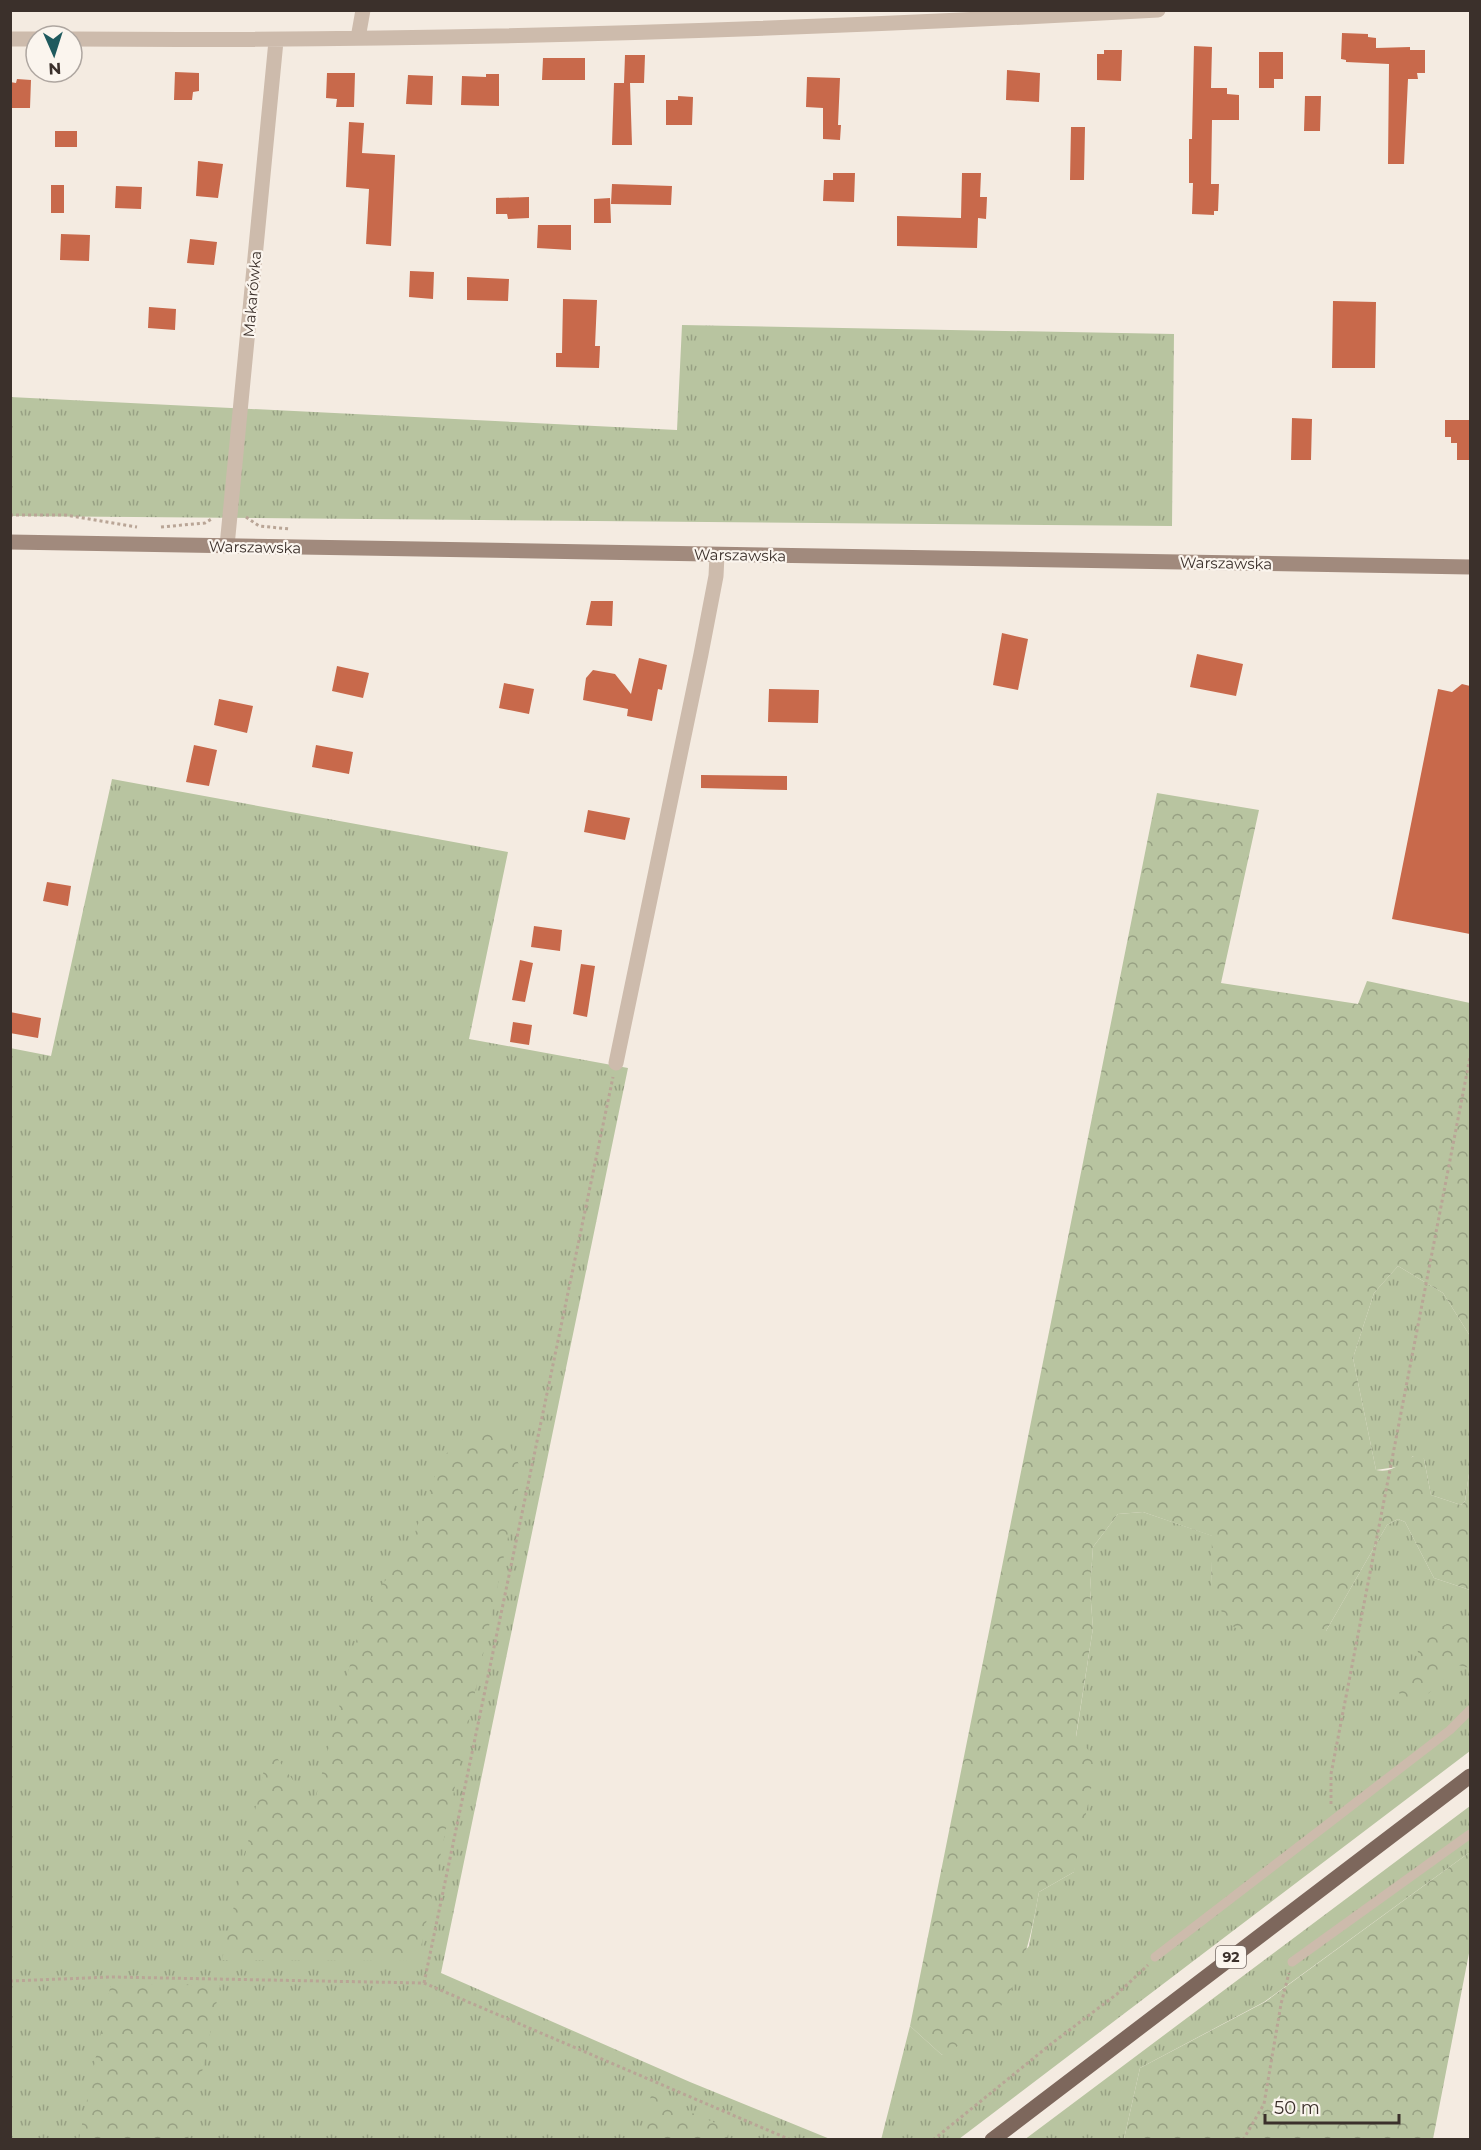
<svg xmlns="http://www.w3.org/2000/svg" width="1481" height="2150" font-family="Montserrat,sans-serif">
	<defs>
		<pattern id="grass-tufts" width="24" height="20" patternUnits="userSpaceOnUse" patternTransform="scale(1.5)"><rect width="24" height="20" fill="#b8c4a0"/><path d="M3 7l-1-3M5 7V3M7 7l1-3M15 17l-1-3M17 17v-4M19 17l1-3" fill="none" stroke="#97a083"/></pattern>
		<pattern id="forest-crowns" width="20" height="18" patternUnits="userSpaceOnUse" patternTransform="scale(1.5)"><rect width="20" height="18" fill="#b8c4a0"/><path d="M2 6a3 3 0 1 1 6 0M12 15a3 3 0 1 1 6 0" fill="none" stroke="#97a083"/></pattern>
	</defs>
	<rect width="100%" height="100%" fill="#f4ebe1"/>
	<path fill="url(#grass-tufts)" d="M682,325L1174,334L1172,526L11,516L10,397L677,430Z
		M112,779L508,852L469,1039L628,1068L441,1973L690,2082L830,2139H11L10,1048L51,1056Z
		M1398,1266L1443,1293L1470,1336V1467L1465,1501L1461,1505L1431,1495L1424,1459L1413,1456L1403,1466L1376,1470L1353,1358L1374,1293Z
		M1143,1512L1213,1536L1211,1586L1326,1631L1387,1525L1398,1519L1405,1522L1434,1578L1470,1590V1751L959,2139L881,2140L910,2026L942,2055L1029,1946L1039,1892L1074,1872L1076,1737L1093,1628L1090,1590L1093,1547L1118,1514Z
		M1470,1806V1852L1264,2002L1140,2068L1124,2139L1024,2140Z"/>
	<path fill="url(#forest-crowns)" d="M1157,793L1259,810L1221,983L1358,1004L1367,981L1470,1003V1336L1443,1293L1398,1266L1374,1293L1353,1358L1376,1470C1394,1474 1403,1460 1418,1454L1424,1459L1431,1495L1461,1505L1465,1501L1470,1467V1590L1434,1578L1405,1522L1398,1519L1387,1525L1326,1631L1244,1633L1226,1622L1211,1586L1212,1536L1143,1512L1118,1514L1093,1547L1090,1590L1093,1628L1076,1736L1097,1760L1074,1872L1039,1892C1026,1965 1012,2019 942,2055L910,2026Z
		M485,1421L504,1433L522,1471L418,1961L222,1960L269,1747L313,1808L365,1607L409,1550L441,1458Z
		M1447,1624L1470,1627V1668L1454,1664C1444,1680 1424,1706 1402,1699L1397,1688C1421,1670 1421,1669 1416,1640Z
		M1470,1852V1948L1433,2139H1124L1140,2068L1265,2002Z
		M111,1983L220,1986L188,2139H79Z
		M651,2095L729,2129L727,2139H642Z"/>
	<path fill="#c8694b" d="M1342,33L1368,34V37L1376,38V48L1410,47V50H1425V73H1417L1418,79H1408L1404,164H1388L1389,64L1346,62V60L1341,59Z
		M1194,46L1212,47L1211,88H1227V94L1239,95V120H1212L1211,184H1219L1218,211H1214V215L1192,214L1193,183H1189V139H1192Z
		M1104,50H1122L1121,81L1097,80V54H1104Z
		M1259,52H1283V79H1274V88H1259Z
		M625,55H645L644,83H624Z
		M543,58H585V80H542Z
		M1007,70L1040,73L1039,102L1006,100Z
		M175,72L199,73V91L193,92L192,100H174Z
		M327,73H355L354,107H336L337,99L326,98Z
		M486,74H499V106L461,105L462,76L486,77Z
		M408,75L433,76L432,105L406,104Z
		M807,77L840,78L838,125H841L840,140L823,139V108L806,107Z
		M17,79L31,80L30,108H10V82L16,83Z
		M614,83H630L632,145H612Z
		M678,96L693,97L692,125H666V100H678Z
		M1305,96H1321L1320,131H1304Z
		M349,122L364,123L362,153L395,155L391,246L366,244L369,189L346,187Z
		M1071,127H1085L1084,180H1070Z
		M55,131H77V147H55Z
		M198,161L223,164L218,198L196,196Z
		M833,173H855L854,202L823,201L824,180H833Z
		M962,173H981L980,197H987L986,219L978,218L977,248L897,246V216L961,218Z
		M612,184L672,186L671,205L611,204Z
		M51,185H64V213H51Z
		M116,186L142,187L141,209L115,208Z
		M529,197V218L508,219L507,214H496V198Z
		M610,198L611,223H594V199Z
		M538,225H571V250L537,248Z
		M61,234L90,235L89,261L60,260Z
		M190,239L217,242L214,265L187,263Z
		M410,271L434,272L433,299L409,297Z
		M467,277L509,279L508,301L467,300Z
		M563,299L597,300L595,346H600L599,368L556,367V353H562Z
		M1333,301L1376,302L1375,368H1332Z
		M149,307L176,309L175,330L148,328Z
		M1292,418L1312,419L1311,460H1291Z
		M1445,420H1470V460H1457V443H1451V437H1445Z
		M591,601H613L612,626L586,625Z
		M1002,633L1028,639L1018,690L993,685Z
		M1197,654L1243,664L1236,696L1190,687Z
		M639,658L667,665L662,690L658,689L652,721L627,716L628,709L583,700L586,678L593,670L615,674L631,694Z
		M337,666L369,673L363,698L332,691Z
		M504,683L534,689L529,714L499,708Z
		M1462,684L1470,686V934L1392,919L1438,689L1452,692Z
		M769,689L819,690L818,723L768,722Z
		M219,699L253,706L247,733L214,725Z
		M194,745L217,750L209,786L186,782Z
		M316,745L353,752L349,774L312,767Z
		M701,775L787,776V790L701,788Z
		M588,810L630,818L625,840L584,832Z
		M47,882L71,886L68,906L43,901Z
		M534,926L562,930L560,951L531,947Z
		M520,960L533,963L525,1002L512,1000Z
		M581,964L595,966L587,1017L573,1014Z
		M10,1012L41,1018L38,1038L10,1033Z
		M513,1022L532,1025L529,1045L510,1042Z"/>
	<g fill="none" stroke-linecap="round" stroke-linejoin="round">
		<path stroke="#b9a596" stroke-width="3" stroke-dasharray="3 3" stroke-linecap="butt" d="M46,29H61
			M10,515H65L137,527
			M246,517L259,526L290,529
			M161,527L205,523L213,518
			M1331,1804V1774L1470,1057
			M10,1981L112,1977L424,1983L791,2140
			M424,1983L613,1077
			M933,2140L1051,2044L1117,1994L1148,1965
			M1243,2140L1264,2104L1281,2004L1289,1973"/>
		<path stroke="#cdbbac" stroke-width="9" d="M1155,1957L1450,1730L1470,1710
			M1292,1962L1470,1834"/>
		<path stroke="#cdbbac" stroke-width="15" d="M358,38L363,10
			M10,39H36
			M72,39C434,42 796,30 1158,10
			M227,546L276,41
			M616,1063L701,654L716,576L717,555"/>
		<path stroke="#a18a7d" stroke-width="15" d="M10,542L1470,567"/>
		<path stroke="#7d675c" stroke-width="15" d="M992,2140L1470,1776"/>
	</g>
	<g text-anchor="middle" dominant-baseline="central" stroke-width="4.5" stroke-linejoin="round" paint-order="stroke">
		<rect fill="#fbf5ee" stroke="#756b66" stroke-width="1.5" x="1216" y="1946" width="30" height="22" rx="4.5"/>
		<g font-size="14" font-weight="bold" fill="#3b302b">
			<text x="1231" y="1957">92</text>
		</g>
		<g font-size="15" fill="#3b302b" stroke="#fbf5ee">
			<text transform="translate(252 294) rotate(-85)">Makarówka</text>
			<text transform="translate(255 547) rotate(1)">Warszawska</text>
			<text transform="translate(740 555) rotate(1)">Warszawska</text>
			<text transform="translate(1226 563) rotate(1)">Warszawska</text>
		</g>
	</g>
	<rect width="1481" height="2150" fill="none" stroke="#3b302b" stroke-width="24"/>
	<g transform="translate(54 54) rotate(177)"><circle r="28" fill="#fbf5ee" stroke="#aea6a0" stroke-width="1.5"/>
	<path d="M0-4.5L10 22L0 15L-10 22Z" fill="#1f5a5e"/>
	<text y="-9" font-size="16" font-weight="bold" text-anchor="middle" fill="#3b302b">N</text>
	</g>
	<path d="M1265 2114v9h134v-9" fill="none" stroke="#3b302b" stroke-width="3"/>
	<text x="1274" y="2114" font-size="18" fill="#3b302b" stroke="#fbf5ee" stroke-width="4.5" paint-order="stroke">50 m</text>
</svg>
